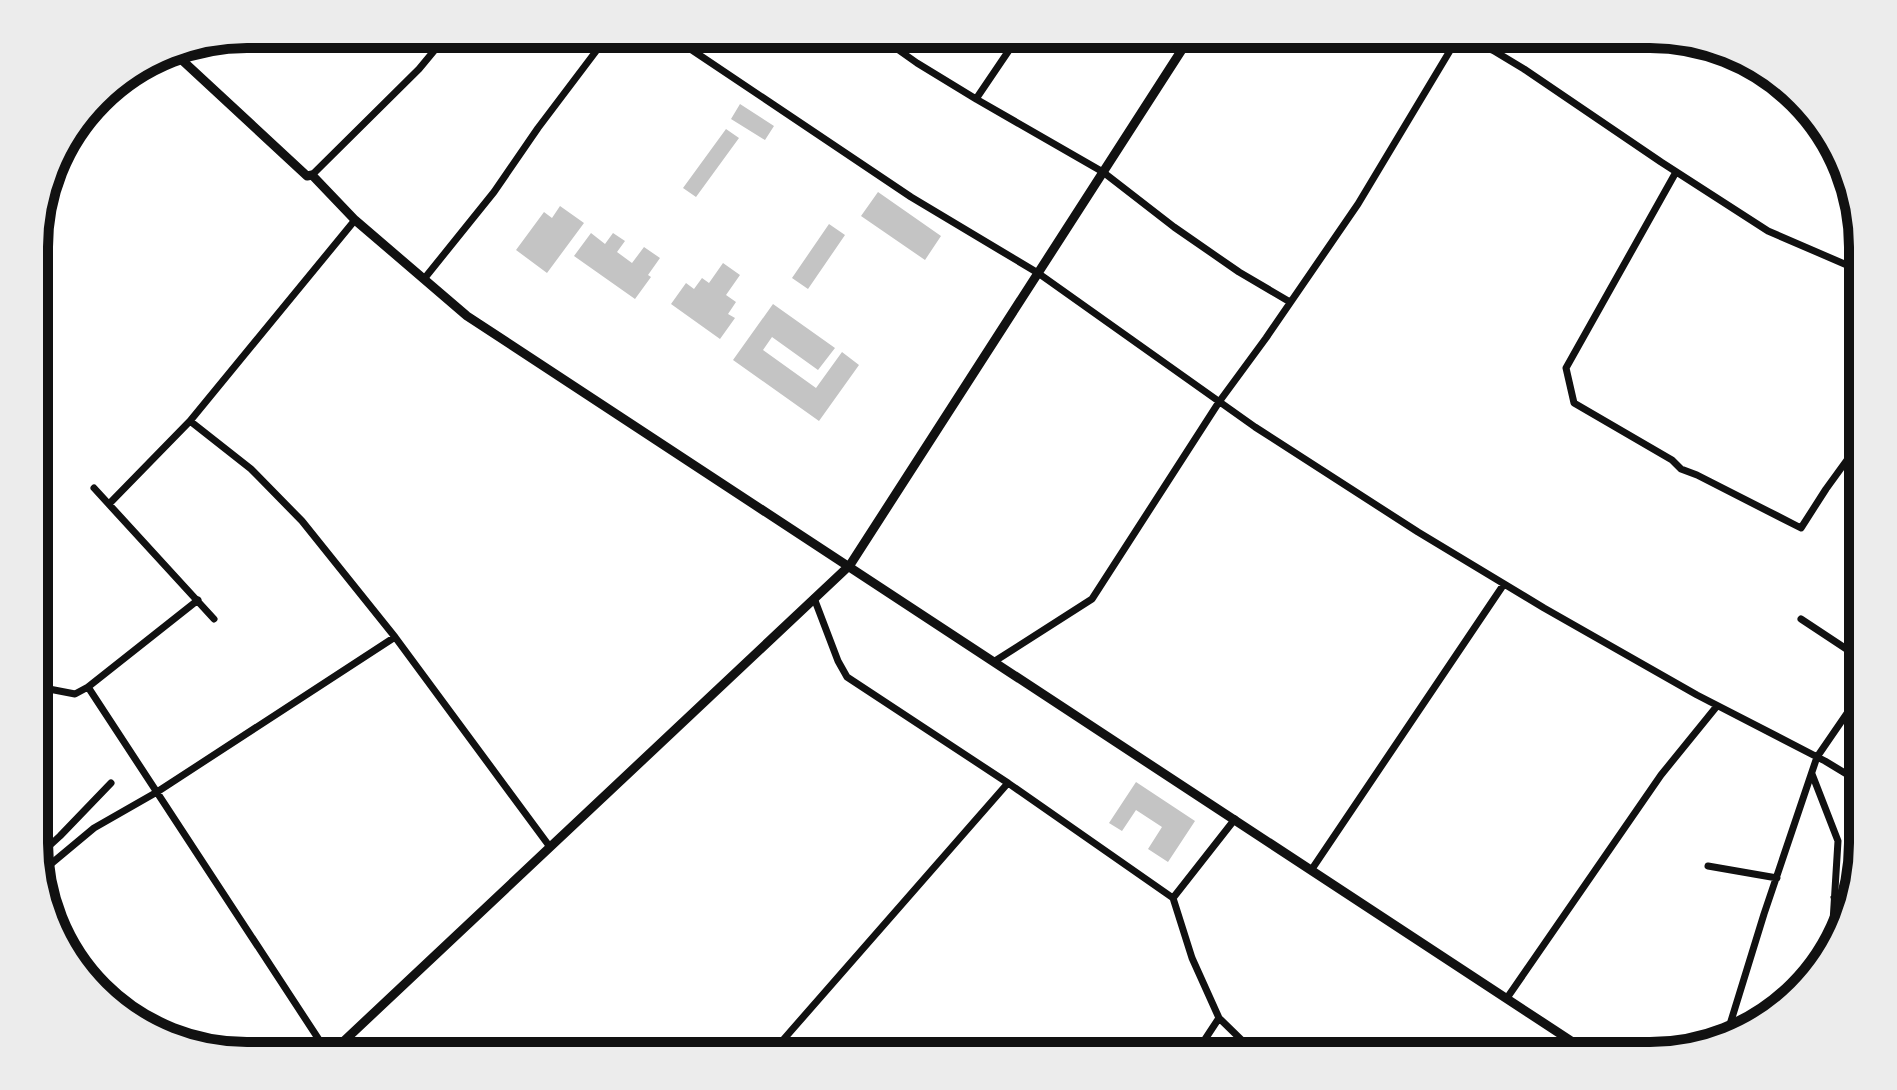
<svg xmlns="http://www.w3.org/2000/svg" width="1897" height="1090" font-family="'Work Sans',sans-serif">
	<rect width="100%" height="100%" fill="#fff"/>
	<path fill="#c4c4c4" d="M240,35L221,52L211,41Z
		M740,104L774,126L765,140L731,119Z
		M726,129L739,138L696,197L683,188Z
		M878,192L941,236L925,260L861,216Z
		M560,206L584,223L547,273L516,250L544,212L552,218Z
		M829,224L845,235L808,289L792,278Z
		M591,233L605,244L613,233L625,241L617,252L632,263L644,247L660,258L648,275L651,277L635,299L574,256Z
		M723,263L740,275L726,295L736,302L728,314L735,318L720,339L671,304L686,283L694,289L702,278L709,283Z
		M773,304L835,348L818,370L772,337L763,350L816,388L842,352L859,365L819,421L733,360Z
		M1136,782L1195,821L1168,862L1148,849L1162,827L1136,810L1122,831L1109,823Z"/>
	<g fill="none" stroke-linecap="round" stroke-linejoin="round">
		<path stroke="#111" stroke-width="7" d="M668,34L911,197L1038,273L1255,427L1418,532L1544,608L1697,695L1825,761L1863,784
			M876,34L917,63L976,99L1103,172L1174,227L1239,272L1290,302
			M1466,34L1524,69L1661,162L1768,231L1863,272
			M1492,50L1504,34
			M1731,56L1799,103
			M976,99L1020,34
			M70,134L84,129
			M1676,172L1566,368L1574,403L1672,460L1681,469L1697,475L1801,528L1826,489L1863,438
			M312,175L419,69L448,34
			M424,279L494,192L538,128L609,34
			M190,421L251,469L302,521L395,637L550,847
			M94,488L214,619
			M109,504L190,421L355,220
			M814,598L838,661L847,677L1008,783L1173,898L1192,958L1219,1018
			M1801,619L1863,660
			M995,661L1092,599L1219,402L1266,338L1358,204L1460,34
			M36,685L49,689L75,694L88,687L198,600
			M88,687L329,1055
			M1812,774L1838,841L1831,954
			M36,858L60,836L111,783
			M1708,866L1777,878
			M1312,869L1504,584
			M38,877L46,868L94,828L157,792L395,637
			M1834,897L1849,902
			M1173,898L1235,819
			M65,949L80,971
			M1507,998L1661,775L1717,706
			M1727,1034L1764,914L1817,757L1863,690
			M769,1056L1008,783
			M1194,1056L1219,1018L1258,1056"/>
		<path stroke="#111" stroke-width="9" d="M170,49L307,176L312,175L355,220L467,316L1594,1056
			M328,1056L850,565L1192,34"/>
	</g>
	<path d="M0 0H1897V1090H0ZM247 48H1650A199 199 0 0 1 1849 247V843A199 199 0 0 1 1650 1042H247A199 199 0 0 1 48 843V247A199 199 0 0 1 247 48Z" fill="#ececec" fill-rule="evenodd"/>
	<path fill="none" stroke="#111" stroke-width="10" d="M247 48H1650A199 199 0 0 1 1849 247V843A199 199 0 0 1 1650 1042H247A199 199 0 0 1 48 843V247A199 199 0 0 1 247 48Z"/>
</svg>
